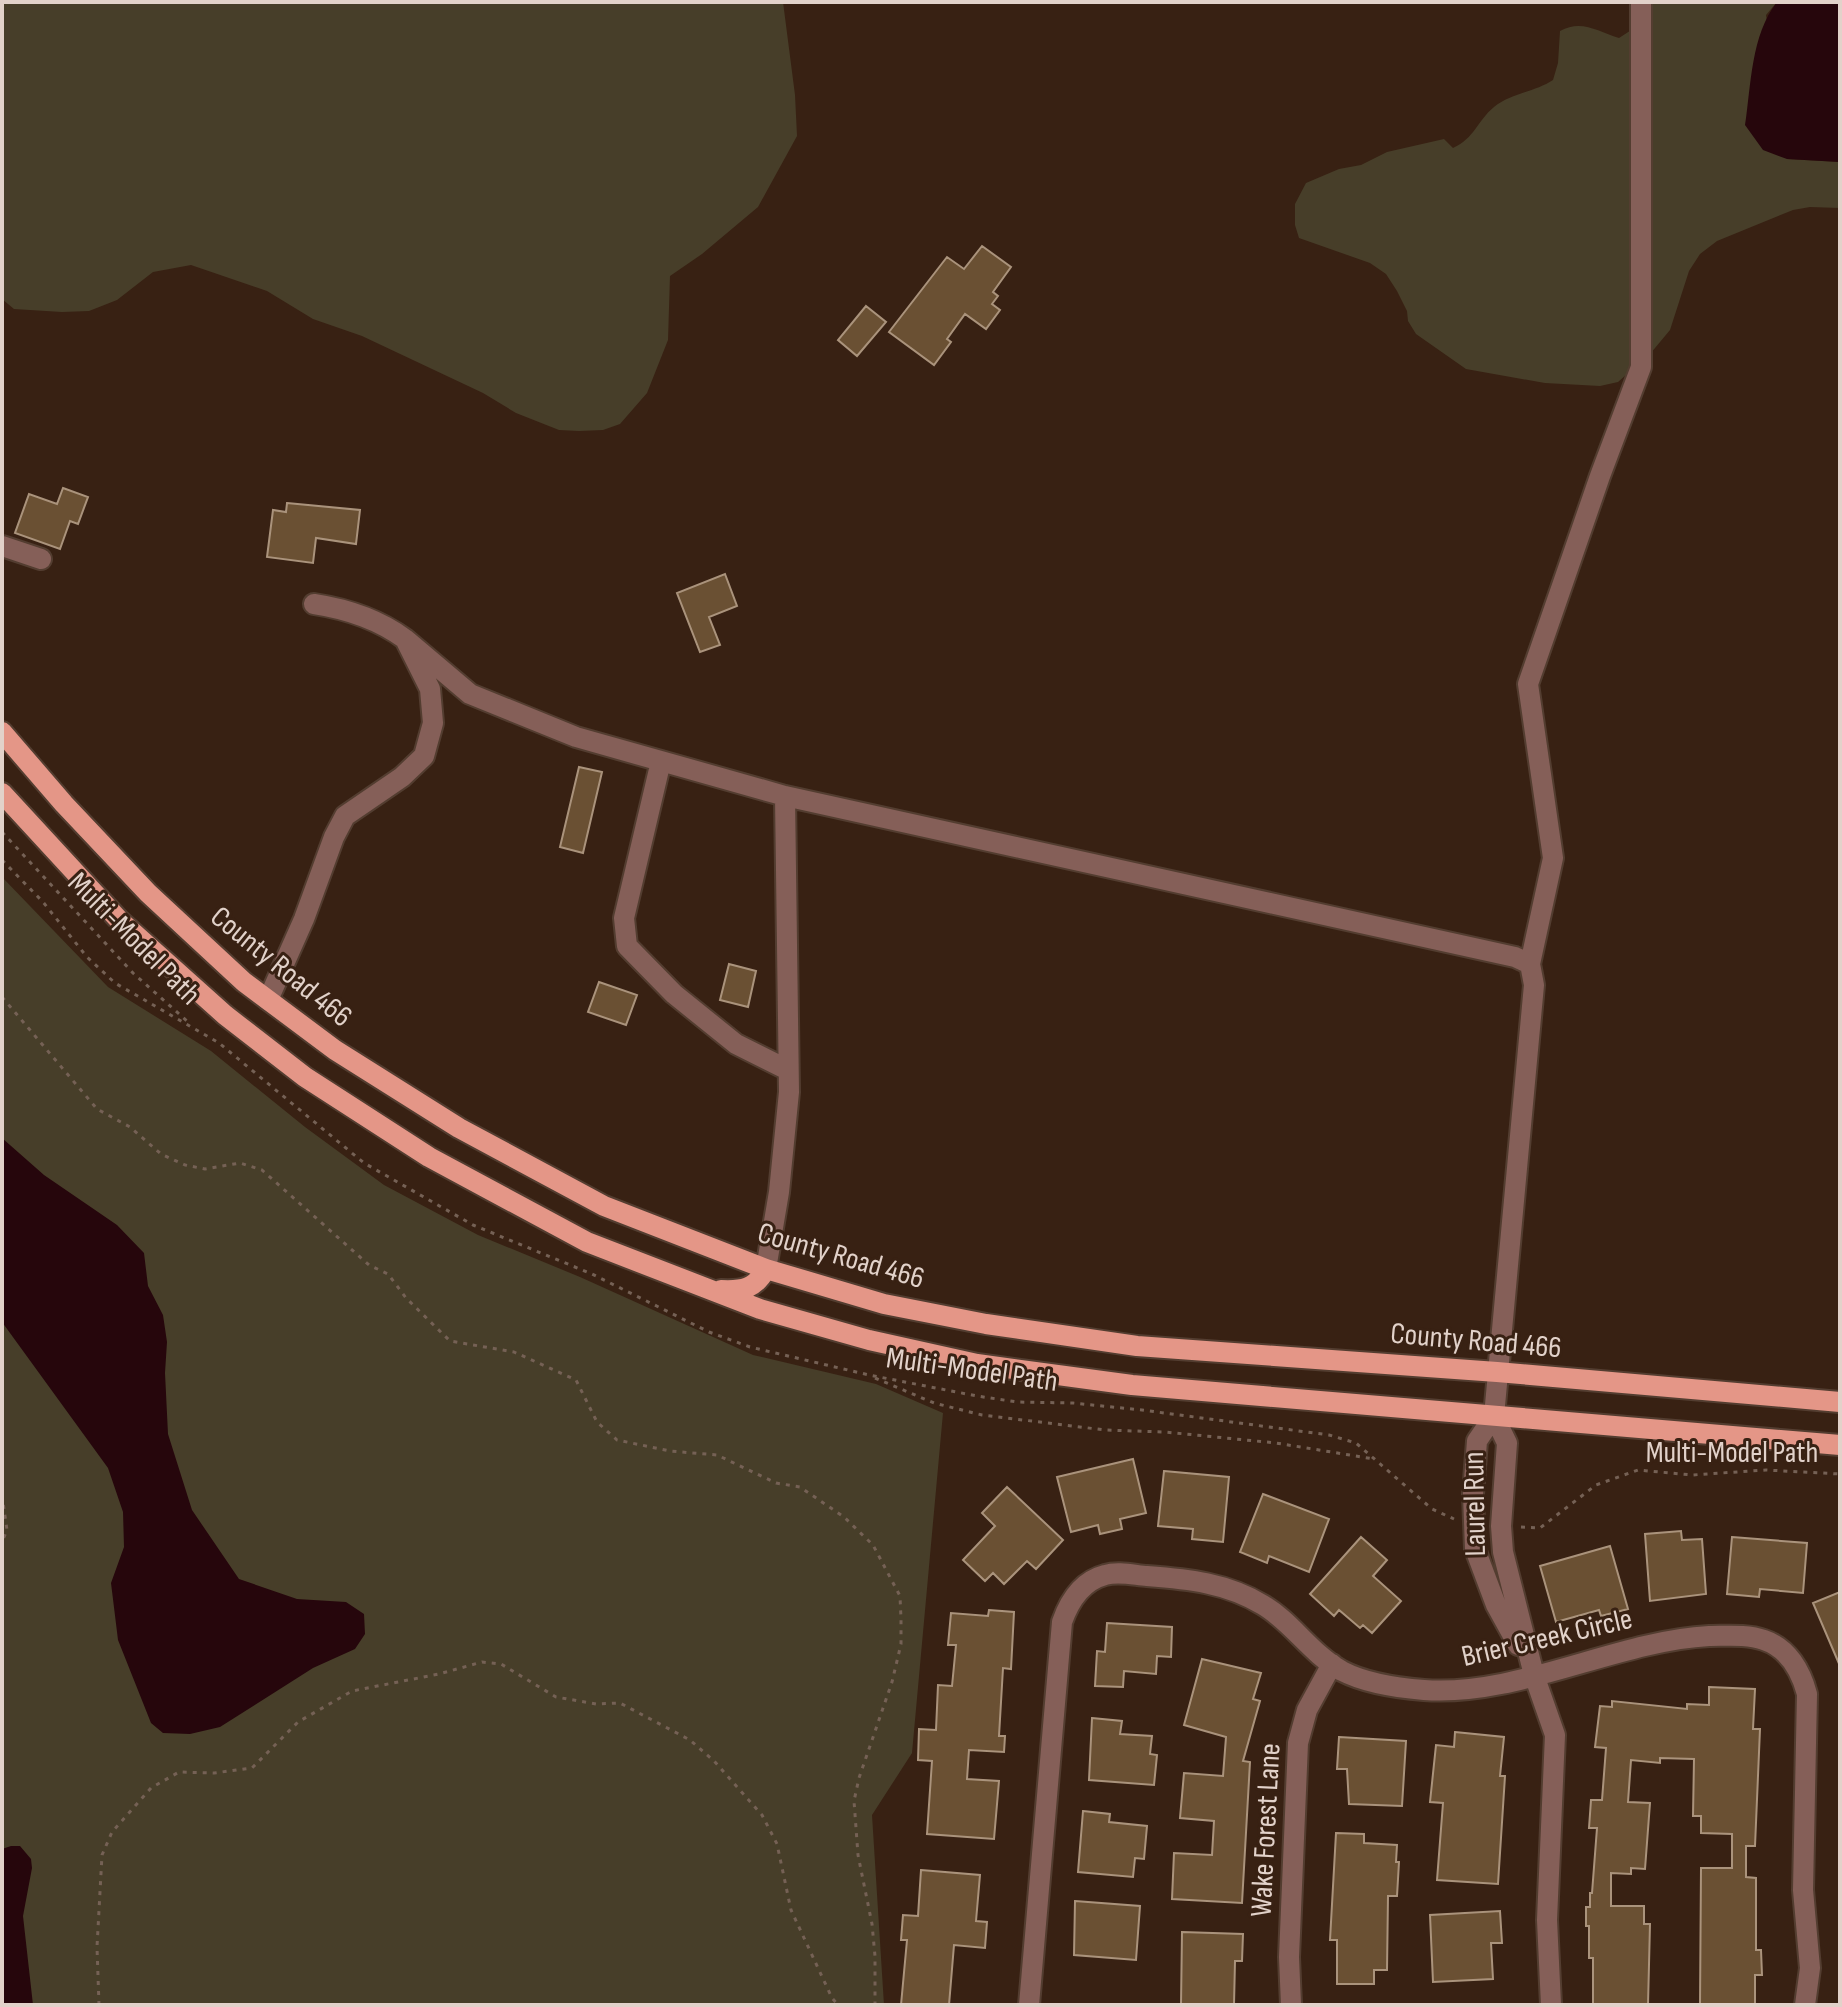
<svg xmlns="http://www.w3.org/2000/svg" width="1842" height="2007" font-family="'Sofia Sans Condensed',sans-serif">
	<rect width="100%" height="100%" fill="#382113"/>
	<path fill="#473e29" d="M2,2H783L795,95L797,136L758,207L702,254L670,276L668,340L647,393L620,424L603,430L579,431L559,430L516,413L483,393L362,336L313,319L267,291L191,265L153,272L117,300L89,311L62,312L14,309L2,299Z
		M1649,2H1777L1766,15L1787,159L1840,162V208L1810,207L1793,210L1717,241L1700,254L1689,271L1670,330L1650,354L1618,382L1600,386L1545,383L1466,369L1416,334L1408,321L1407,311L1397,291L1386,274L1370,263L1299,238L1295,225V204L1306,183L1339,169L1361,165L1387,152L1444,139L1453,148C1475,138 1477,121 1494,107C1511,93 1535,92 1553,80L1558,63L1560,31C1582,19 1598,32 1619,38L1639,25Z
		M2,877L108,987L211,1051L305,1127L384,1185L478,1235L580,1277L753,1355L876,1384L943,1413L912,1753L872,1815L884,2005H2Z"/>
	<path fill="#26060c" d="M1777,2H1840V162L1787,159L1763,150L1745,125C1751,85 1751,35 1777,2Z
		M2,1138L44,1175L117,1225L144,1253L148,1286L163,1315L167,1342L165,1373L168,1434L192,1510L239,1579L297,1599L346,1602L364,1614L365,1634L355,1649L313,1668L220,1727L190,1734L163,1733L151,1723L118,1640L111,1583L124,1547L123,1512L108,1468L2,1322Z
		M11,1846H20L31,1859L32,1868L23,1916L33,2005H2V1849Z"/>
	<path fill="#6a5033" stroke="#aa937c" stroke-width="2" d="M982,246L1011,267L993,292L998,296L992,304L1000,310L986,329L965,314L947,339L951,342L934,365L889,332L947,257L964,269Z
		M866,306L886,322L857,356L838,340Z
		M63,488L88,497L78,524L70,521L60,549L15,533L29,494L57,504Z
		M287,503L360,510L356,544L316,538L313,563L267,557L273,510L286,512Z
		M725,574L737,606L709,617L720,645L700,652L677,593Z
		M579,767L602,772L583,853L560,847Z
		M729,964L756,971L748,1007L720,1000Z
		M599,982L637,995L626,1025L588,1012Z
		M1133,1459L1146,1513L1120,1519L1122,1529L1100,1534L1098,1525L1071,1532L1057,1477Z
		M1164,1471L1229,1477L1223,1542L1192,1539L1193,1529L1158,1526Z
		M1007,1487L1063,1540L1036,1569L1027,1561L1004,1584L993,1573L985,1581L963,1560L995,1526L982,1513Z
		M1263,1494L1329,1519L1309,1572L1269,1556L1267,1563L1240,1552Z
		M1681,1531L1682,1540L1702,1539L1706,1594L1650,1601L1645,1534Z
		M1361,1537L1387,1560L1373,1576L1401,1601L1372,1633L1363,1625L1360,1628L1339,1610L1334,1616L1310,1594Z
		M1732,1537L1807,1543L1803,1593L1760,1589L1759,1597L1727,1594Z
		M1610,1546L1628,1609L1601,1616L1599,1610L1556,1622L1540,1566Z
		M1840,1592V1666L1813,1603Z
		M989,1610L1014,1612L1011,1669L1003,1668L999,1736H1005L1004,1752L969,1750L967,1779L999,1781L994,1839L927,1834L932,1761L918,1760L919,1729L936,1730L938,1685L952,1686L956,1645H948L951,1613L988,1616Z
		M1107,1623L1172,1627L1171,1657L1157,1656L1156,1674L1124,1671L1123,1687L1095,1686L1097,1651L1105,1652Z
		M1202,1659L1261,1673L1253,1699L1260,1701L1243,1761L1250,1762L1242,1903L1172,1899L1174,1853L1212,1855L1214,1821L1180,1818L1184,1773L1223,1776L1226,1737L1184,1725Z
		M1709,1687L1755,1689L1753,1729H1760L1755,1846H1746V1877L1756,1878V1950H1761L1762,1975H1755V2005H1700L1701,1868H1732V1834L1701,1833V1816H1693L1694,1759L1660,1758V1763L1631,1760L1628,1802L1650,1803L1645,1869L1631,1868V1874L1611,1873V1906H1644V1924H1650L1648,2005H1593V1958H1589V1926H1586V1907H1590V1893H1592L1597,1828H1589L1591,1800H1602L1606,1748L1595,1747L1600,1706L1612,1707V1701L1687,1709V1704L1709,1705Z
		M1092,1718L1122,1721L1120,1734L1152,1736L1150,1754L1157,1755L1154,1785L1089,1780Z
		M1455,1732L1504,1737L1500,1776H1505L1498,1884L1437,1880L1443,1803L1430,1802L1436,1745L1454,1747Z
		M1339,1737L1406,1741L1402,1806L1349,1804L1347,1769H1337Z
		M1083,1811L1110,1814L1109,1822L1147,1826L1144,1859L1135,1858L1133,1877L1078,1872Z
		M1336,1833L1364,1834V1843L1397,1845L1396,1862H1399L1397,1896H1388L1387,1970H1374V1984H1337V1940H1330Z
		M921,1870L980,1875L976,1921L987,1922L985,1948L954,1945L949,2005H901L907,1940H901L903,1915L918,1916Z
		M1075,1901L1140,1906L1136,1960L1074,1955Z
		M1500,1911L1502,1943H1491L1493,1979L1433,1982L1430,1915Z
		M1182,1932L1243,1934L1242,1961H1235L1234,2005H1181Z"/>
	<g fill="none" stroke-linecap="round" stroke-linejoin="round">
		<defs>
			<path id="minor" d="M2,546L41,559
				M314,604C347,609 378,619 405,639
				M661,761L624,918L627,946L674,994L736,1044L788,1070
				M1530,964L1553,858L1528,684L1600,476L1641,367V2
				M268,1000L304,919L334,837L345,816L402,777L424,756L433,723L430,689L405,639L470,694L576,737L785,796L1515,957L1530,964L1534,985L1494,1416L1507,1443L1501,1526L1503,1552L1534,1675L1555,1735L1547,1920L1551,2005
				M766,1269L779,1192L789,1092L785,796
				M1494,1416L1477,1441L1473,1494L1475,1549L1496,1605L1518,1645
				M1029,2005L1062,1622C1069,1602 1082,1581 1105,1575C1118,1571 1134,1575 1147,1576C1188,1579 1227,1583 1263,1605C1292,1622 1310,1653 1342,1671C1365,1683 1399,1688 1424,1690C1517,1697 1616,1641 1709,1636C1727,1636 1747,1634 1764,1640C1788,1648 1801,1671 1807,1694L1803,1890L1810,1968L1805,2005
				M1291,2005L1289,1957L1298,1743L1307,1710L1332,1664"/>
			<path id="major" d="M2,732L64,804L148,893L244,982L335,1050L459,1128L604,1206L766,1269L884,1304L986,1324L1137,1346L1497,1372L1840,1402
				M2,793L119,920L225,1015L305,1077L429,1157L587,1242L760,1309L869,1340L977,1364L1132,1385L1840,1445
				M721,1290C743,1291 755,1289 766,1269"/>
		</defs>
		<use href="#minor" stroke="#533d30" stroke-width="24"/>
		<use href="#major" stroke="#533d30" stroke-width="24"/>
		<path stroke="#756155" stroke-width="3" stroke-dasharray="4 6" stroke-linecap="butt" d="M2,832L133,973L187,1021
			M2,860L43,902L87,957L115,983L219,1043L364,1163L473,1225L592,1274L709,1332L750,1347L869,1375L977,1396L1017,1402L1073,1403L1142,1410L1329,1435L1356,1443L1432,1509L1454,1519
			M2,997L97,1109L130,1127L161,1154L185,1165L205,1169L240,1163L262,1170L369,1265L388,1274L406,1298L450,1341L514,1352L576,1380L597,1422L617,1440L670,1451L717,1455L776,1483L800,1487L844,1517L873,1545L900,1596L901,1619V1644L892,1682L859,1778L854,1801L858,1855L872,1924L875,1956V2005
			M875,1378L934,1403L982,1415L1105,1430L1165,1432L1276,1443L1374,1459
			M2,1495L7,1530L2,1542
			M1521,1527L1540,1528L1596,1485L1638,1470L1692,1475L1766,1470L1840,1474
			M99,2005L97,1947L102,1855L112,1832L151,1788L179,1772L214,1773L252,1768L298,1722L352,1691L439,1674L482,1662L501,1664L556,1697L596,1704L620,1703L690,1740L714,1761L762,1815L777,1844L791,1910L832,1998L838,2005"/>
		<use href="#minor" stroke="#855f58" stroke-width="20"/>
		<use href="#major" stroke="#e49687" stroke-width="20"/>
	</g>
	<g text-anchor="middle" dominant-baseline="central" stroke-width="6" stroke-linejoin="round" paint-order="stroke">
		<g font-size="30" fill="#e2d2ca" stroke="#382113">
			<text transform="translate(134 939) rotate(45)">Multi-Model Path</text>
			<text transform="translate(281 967) rotate(39)">County Road 466</text>
			<text transform="translate(841 1256) rotate(16)">County Road 466</text>
			<text transform="translate(1476 1341) rotate(5)">County Road 466</text>
			<text transform="translate(972 1370) rotate(8)">Multi-Model Path</text>
			<text x="1732" y="1453">Multi-Model Path</text>
			<text transform="translate(1475 1504) rotate(-91)">Laurel Run</text>
			<text transform="translate(1547 1638) rotate(-13)">Brier Creek Circle</text>
			<text transform="translate(1266 1830) rotate(-87)">Wake Forest Lane</text>
		</g>
	</g>
	<rect width="1842" height="2007" fill="none" stroke="#e2d2ca" stroke-width="8"/>
</svg>
